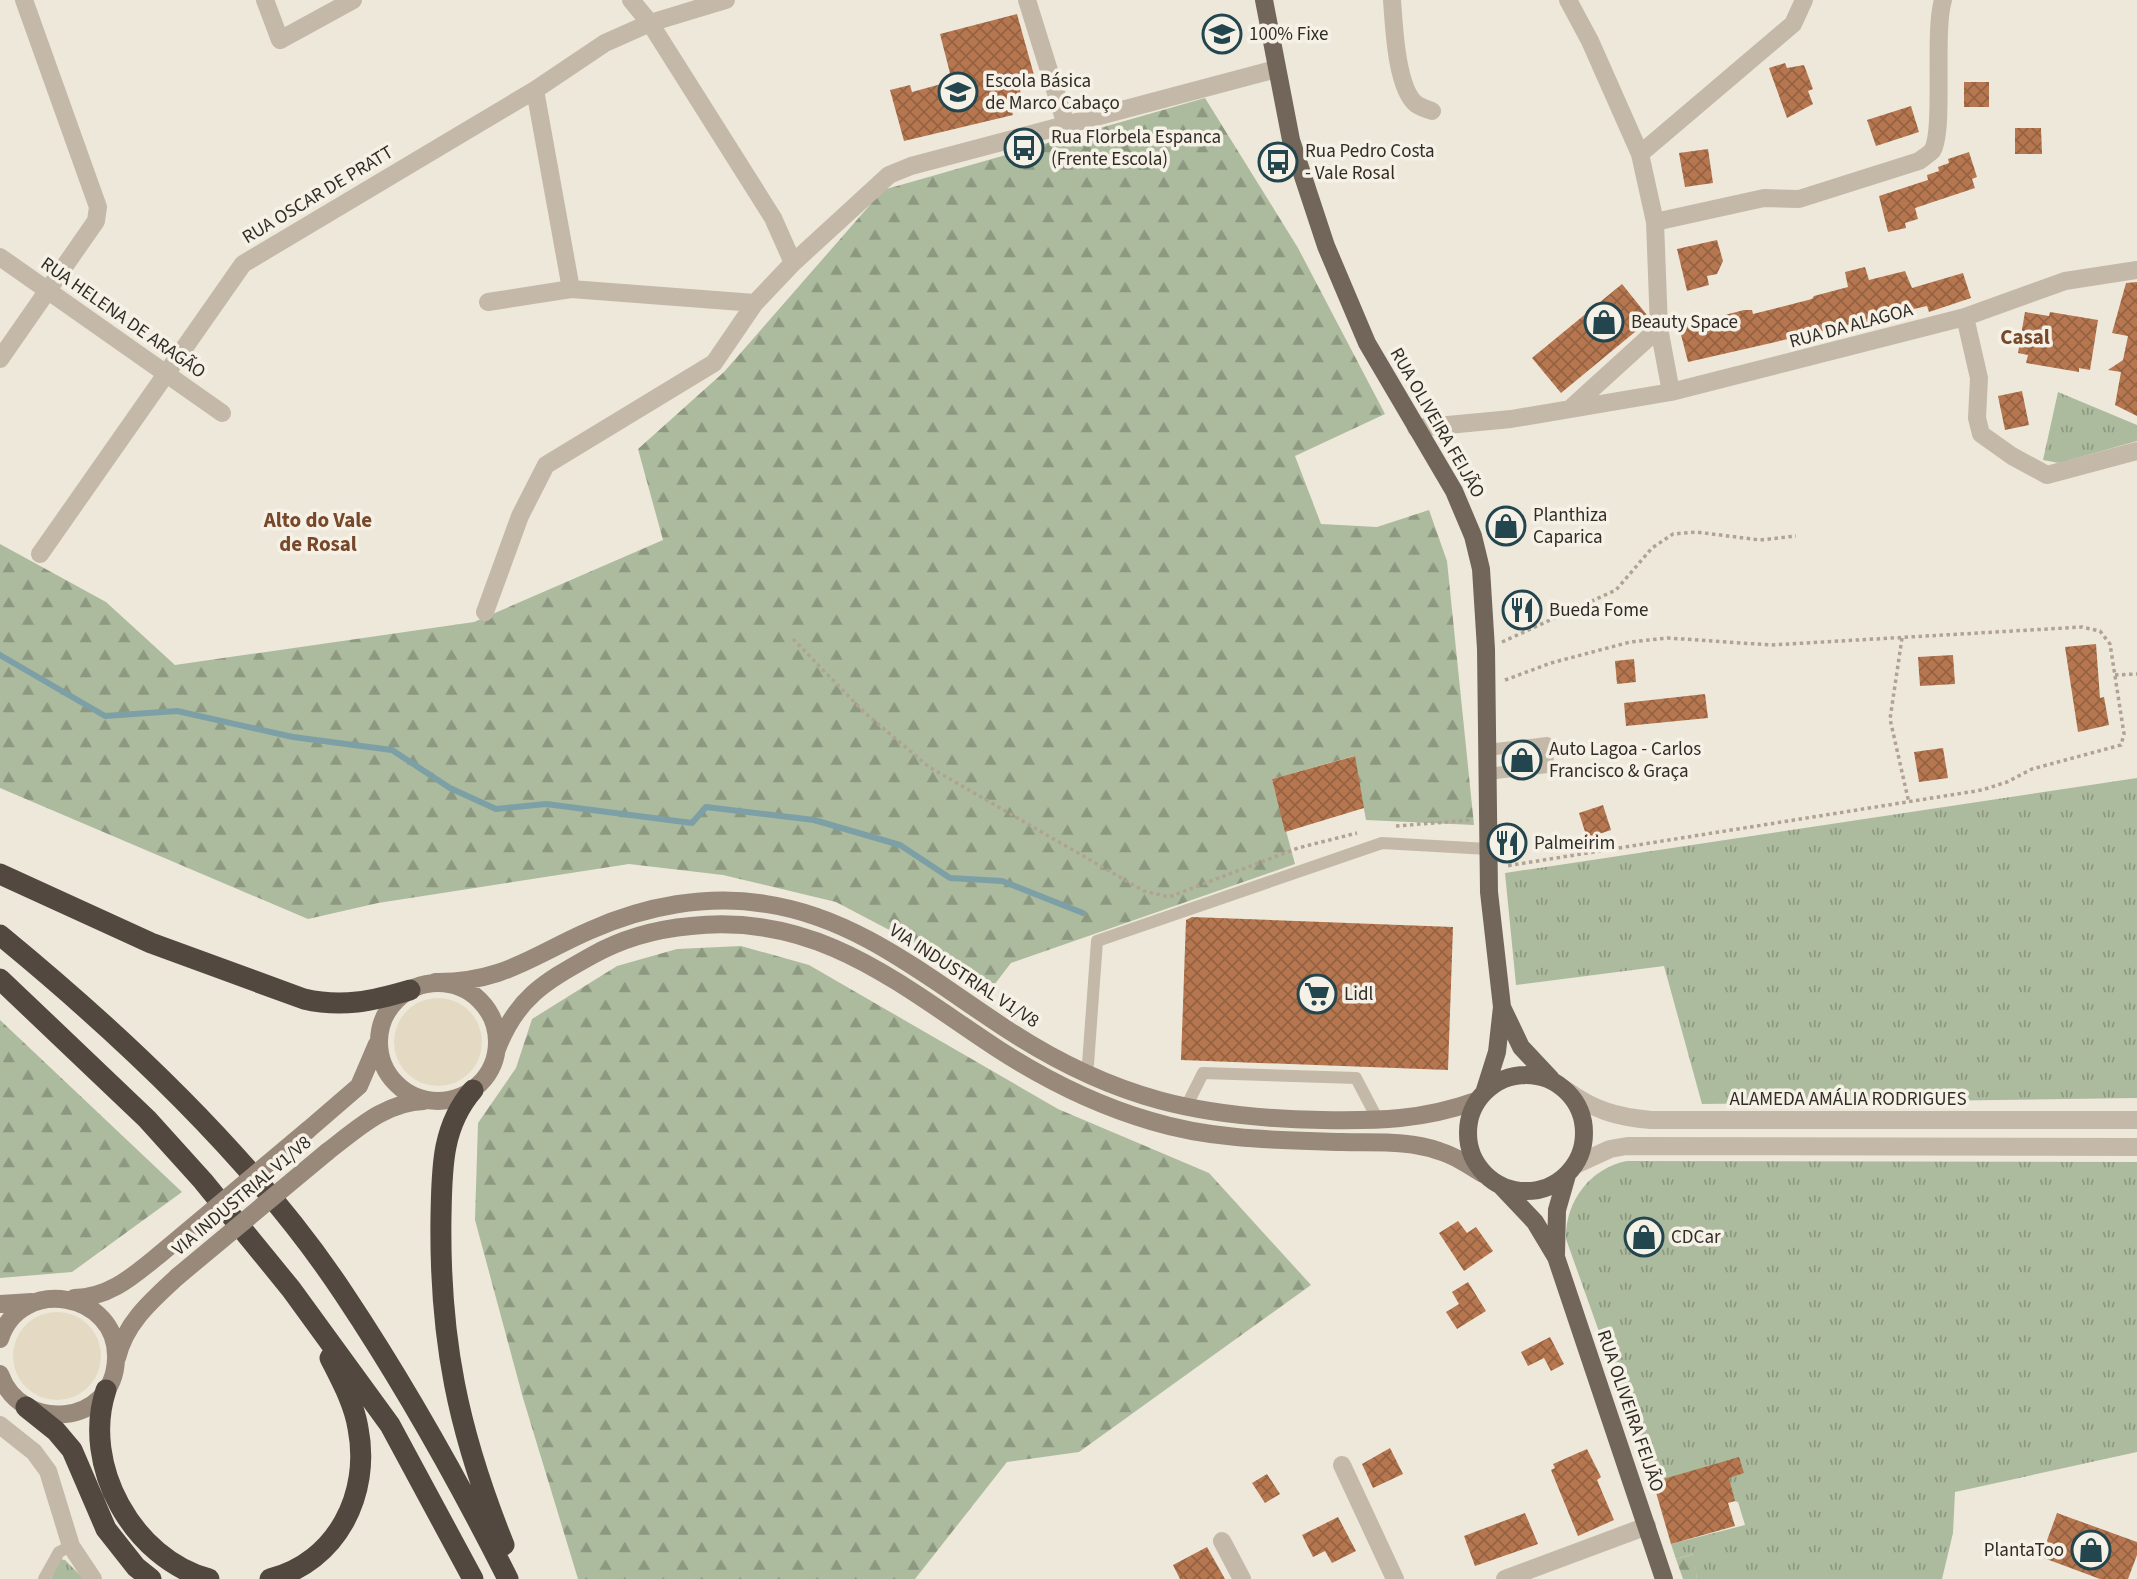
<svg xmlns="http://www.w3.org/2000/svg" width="2137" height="1579" font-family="'Source Sans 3',sans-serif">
	<defs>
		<pattern id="grass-tufts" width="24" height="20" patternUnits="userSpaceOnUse" patternTransform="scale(1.75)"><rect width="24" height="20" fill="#acbb9d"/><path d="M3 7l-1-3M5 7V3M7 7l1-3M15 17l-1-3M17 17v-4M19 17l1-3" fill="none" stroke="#8d9880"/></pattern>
		<pattern id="forest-firs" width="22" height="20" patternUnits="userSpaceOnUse" patternTransform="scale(1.75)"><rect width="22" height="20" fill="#acbb9d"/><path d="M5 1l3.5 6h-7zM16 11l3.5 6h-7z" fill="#8d9880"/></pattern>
		<pattern id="building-cross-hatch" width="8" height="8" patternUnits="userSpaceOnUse" patternTransform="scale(1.75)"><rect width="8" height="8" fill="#b67750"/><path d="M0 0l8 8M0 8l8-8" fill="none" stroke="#956242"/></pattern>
	</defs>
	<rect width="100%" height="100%" fill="#eee8db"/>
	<path fill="url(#grass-tufts)" d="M2058,392L2137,425V441L2059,463L2043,460Z
		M2137,778V1098L1702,1104L1664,966L1516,985L1505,873Z
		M1627,1161L2137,1162V1452L1955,1492L1953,1533L1942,1579H1697L1693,1554L1676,1559L1671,1544L1745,1525L1738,1502L1655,1482L1648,1469L1566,1239C1565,1202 1590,1168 1627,1161Z
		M60,1559L65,1560L84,1579H51Z"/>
	<path fill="url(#forest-firs)" d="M1205,98L1298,248L1385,414L1295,456L1321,524L1377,527L1429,510L1447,561L1474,825L1366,820L1354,756L1272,779L1295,864L1011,963L994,985L836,902L723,875L629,864L378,903L308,919L0,788V544L106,602L175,665L474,622L663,540L638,449L724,372L883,190Z
		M741,946L809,965L1058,1109L1209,1173L1311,1285L1079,1452L1007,1462L915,1579H578L523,1398L475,1220L478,1123L516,1068L532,1019L617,966L677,949Z
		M0,1020L182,1192L72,1272L0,1278Z
		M1694,1554L1697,1579H1683L1676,1559Z"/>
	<path fill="#e4dac3" d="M394 1042a44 44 0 1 1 88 0a44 44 0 1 1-88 0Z
		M13 1356a44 44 0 1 1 88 0a44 44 0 1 1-88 0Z"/>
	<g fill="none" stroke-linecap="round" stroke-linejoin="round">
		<path stroke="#7da0a7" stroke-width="6" d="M0,655L105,716L177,711L293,737L392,750L450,788L496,809L546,804L692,823L706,807L814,820L900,845L950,878L1002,881L1083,913"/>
	</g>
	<path fill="url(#building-cross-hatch)" d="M1017,14L1034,75L1017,80L1024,104L1011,108L1013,115L904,141L890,90L910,85L912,92L952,81L940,34Z
		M1785,63L1787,68L1804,65L1813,89L1808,91L1813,104L1787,118L1769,68Z
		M1964,82H1989V107H1964Z
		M1911,106L1919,132L1876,146L1867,120Z
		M2015,128H2041L2042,154H2015Z
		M1708,149L1713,183L1685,187L1679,153Z
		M1969,152L1977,177L1972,179L1975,188L1915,208L1918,219L1905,223L1906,228L1888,232L1879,196L1928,180L1927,175L1939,171L1938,167L1949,163L1948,159Z
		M1717,240L1723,261L1717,274L1707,276L1709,285L1687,291L1677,249Z
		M1865,267L1869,280L1905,271L1912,288L1963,273L1971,298L1929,312L1927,306L1879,317L1880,322L1859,328L1858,323L1688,362L1679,327L1744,310H1752L1753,314L1812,299L1814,296L1848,287L1845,272Z
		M2137,282V416L2115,405L2121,372L2108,370L2123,360L2128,336L2112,333L2126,283Z
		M1622,284L1647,315V322L1561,393L1532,358Z
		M2025,312L2049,316L2050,312L2098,320L2090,370L2079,368V372L2026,363L2028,355L2018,353Z
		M2022,391L2029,425L2005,430L1998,396Z
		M2096,644L2100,698L2104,697L2109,725L2078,732L2065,647Z
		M1953,655L1955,684L1920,686L1918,657Z
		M1634,659L1636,682L1617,684L1615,661Z
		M1705,694L1708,718L1626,726L1624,703Z
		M1943,748L1948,778L1919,782L1914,752Z
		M1355,756L1364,808L1285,832L1272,779Z
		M1603,805L1611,830L1587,838L1579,813Z
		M1192,917L1453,927L1448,1070L1181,1060L1186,920Z
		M1458,1221L1467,1233L1476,1227L1493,1251L1464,1271L1439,1233Z
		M1468,1282L1486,1311L1457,1329L1446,1312L1459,1304L1452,1292Z
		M1550,1337L1564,1364L1551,1371L1544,1358L1528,1366L1521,1352Z
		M1390,1448L1403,1474L1373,1488L1362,1464Z
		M1587,1449L1601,1477L1597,1480L1614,1520L1578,1536L1551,1470L1555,1468L1553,1464Z
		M1739,1457L1744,1473L1729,1478L1735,1501L1728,1503L1735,1526L1671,1544L1653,1482Z
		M1267,1474L1280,1494L1265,1503L1252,1483Z
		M1525,1513L1538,1544L1475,1566L1464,1536Z
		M2057,1513L2137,1542V1555L2128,1579H2100L2041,1557Z
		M1338,1517L1356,1551L1332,1563L1325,1551L1313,1557L1302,1535Z
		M1207,1547L1225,1579H1180L1173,1565Z"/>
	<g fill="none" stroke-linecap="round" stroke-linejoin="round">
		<path stroke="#b0a393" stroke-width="3.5" stroke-dasharray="3.5 3.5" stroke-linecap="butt" d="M1902,638L1890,719L1909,803
			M793,639L864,712L929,767L1144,891L1169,897L1298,848L1357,833
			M1502,642L1616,590L1652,548L1673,534L1696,532L1760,540L1796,536
			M2115,675L2137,674
			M1505,680L1551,663L1630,642L1668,638L1771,645L2082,627L2100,631L2110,644L2124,734L2121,745L2032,769L2007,782L1982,790L1506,866
			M1396,826L1472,820"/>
		<path stroke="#c4b9a8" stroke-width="12" d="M1487,750L1547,743L1548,767L1487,774
			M1083,1074L1088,1064L1097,941L1382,843L1488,849
			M1185,1109L1203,1073L1356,1078L1378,1120
			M44,1579L59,1552L71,1546"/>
		<path stroke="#c4b9a8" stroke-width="18" d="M265,0L280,40L353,0
			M631,0L650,23L773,218L793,263
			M1027,0L1066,125
			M1392,0C1394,24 1396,88 1416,104C1420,107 1427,109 1432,111
			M1568,0L1590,41L1640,154L1655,222L1659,328L1671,392
			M535,90L571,289
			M1640,154L1793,24L1804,0
			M1655,222L1764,198L1799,199L1919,161C1923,158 1929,154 1932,151C1945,132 1933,33 1943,0
			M0,257L222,413
			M488,302L571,289L755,303
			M1965,317L1979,378L1977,418L1981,434L2012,456L2047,475L2137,451
			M0,359L96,221L98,207L24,0
			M1571,408L1659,328
			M1416,428L1511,419L1671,392L1965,317L2065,281L2137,270
			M40,554L243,264L535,90L605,43L650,23L726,0
			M485,612L520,516L546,465L714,363L755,303L793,263L889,175L911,166L1276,69
			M0,1425L34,1452L48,1471L71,1546L93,1579
			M1342,1465L1395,1579
			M1222,1541L1242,1579
			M1505,1579L1647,1526"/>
		<path stroke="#c4b9a8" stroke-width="18" d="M1566,1090C1594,1110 1616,1117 1651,1120H2137
			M1575,1165L1610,1149L1627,1146L2137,1147"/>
		<path stroke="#98897a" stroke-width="18" d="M435,982C503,983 533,955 591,930C645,906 707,894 766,904C860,918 933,982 1011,1032C1115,1099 1200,1118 1322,1120C1378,1121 1423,1120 1476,1101
			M379 1042a59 59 0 1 1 118 0a59 59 0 1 1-118 0Z
			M497,1049C517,997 545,982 591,956C621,939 657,929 691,926C818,912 899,984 998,1049C1046,1080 1096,1105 1151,1121C1213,1140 1277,1140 1342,1142C1374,1143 1409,1140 1439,1151C1455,1156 1469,1165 1483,1174
			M308,1130L359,1086L377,1044
			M327,1152C356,1130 385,1102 424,1101
			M74,1298C109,1298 133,1276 159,1255
			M0,1304L32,1302
			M0,1339C20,1275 119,1292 116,1359C114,1426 21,1434 0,1374
			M117,1358C125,1323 152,1300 177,1277"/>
		<path stroke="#72665a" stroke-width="18" d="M1264,0L1291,140L1326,246L1367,343L1454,491L1473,536L1481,569L1486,649L1489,892L1502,1007L1497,1052L1485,1090
			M1502,1007L1521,1047L1551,1079
			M1468 1133a58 58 0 1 1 116 0a58 58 0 1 1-116 0Z
			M1502,1187L1535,1222L1556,1257L1664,1579
			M1556,1254L1557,1210L1567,1175"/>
		<path stroke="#52483f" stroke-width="21" d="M0,874L151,943L304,999C342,1008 373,1001 410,990
			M0,935C123,1036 256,1161 344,1294C404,1384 459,1482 508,1579
			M0,979L147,1119L203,1181L291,1289L390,1425L473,1579
			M473,1090C441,1127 442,1170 441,1216C439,1339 458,1431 504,1545
			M106,1390C81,1465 133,1559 209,1579
			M26,1407L56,1431L72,1450L106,1529L136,1567L151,1579
			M270,1579C337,1562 371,1494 358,1428C354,1403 341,1380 330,1358"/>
		<path stroke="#98897a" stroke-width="18" d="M159,1255L308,1130
			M177,1277L327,1152"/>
	</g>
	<defs>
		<symbol id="school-ring" viewBox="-11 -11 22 22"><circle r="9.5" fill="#f6f1e6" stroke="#22454e" stroke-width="1.5"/><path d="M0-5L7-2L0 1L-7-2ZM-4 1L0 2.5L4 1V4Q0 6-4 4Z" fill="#22454e"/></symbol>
		<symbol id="bus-ring" viewBox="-11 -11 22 22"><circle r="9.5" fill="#f6f1e6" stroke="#22454e" stroke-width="1.5"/><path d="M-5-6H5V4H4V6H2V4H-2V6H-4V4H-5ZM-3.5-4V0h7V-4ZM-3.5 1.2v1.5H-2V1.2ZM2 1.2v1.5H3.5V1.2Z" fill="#22454e"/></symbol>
		<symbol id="shop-ring" viewBox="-11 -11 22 22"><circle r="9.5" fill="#f6f1e6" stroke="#22454e" stroke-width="1.5"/><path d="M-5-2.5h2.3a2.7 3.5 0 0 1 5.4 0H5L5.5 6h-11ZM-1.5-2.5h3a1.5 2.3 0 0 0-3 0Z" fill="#22454e"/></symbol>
		<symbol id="restaurant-ring" viewBox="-11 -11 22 22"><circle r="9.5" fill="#f6f1e6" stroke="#22454e" stroke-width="1.5"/><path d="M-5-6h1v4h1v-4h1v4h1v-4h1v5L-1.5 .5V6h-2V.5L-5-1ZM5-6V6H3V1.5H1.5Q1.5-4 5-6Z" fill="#22454e"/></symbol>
		<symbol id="supermarket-ring" viewBox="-11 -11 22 22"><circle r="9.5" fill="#f6f1e6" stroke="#22454e" stroke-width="1.5"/><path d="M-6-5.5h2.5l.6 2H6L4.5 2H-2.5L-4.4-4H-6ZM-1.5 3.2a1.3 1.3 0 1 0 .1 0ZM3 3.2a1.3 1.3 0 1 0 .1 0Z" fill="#22454e"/></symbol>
	</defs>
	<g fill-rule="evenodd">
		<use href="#school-ring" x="1200" y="12" width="44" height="44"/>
		<use href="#school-ring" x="936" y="70" width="44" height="44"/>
		<use href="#bus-ring" x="1002" y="126" width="44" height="44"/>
		<use href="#bus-ring" x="1256" y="140" width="44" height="44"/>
		<use href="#shop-ring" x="1582" y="300" width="44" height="44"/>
		<use href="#shop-ring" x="1484" y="504" width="44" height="44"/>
		<use href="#restaurant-ring" x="1500" y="588" width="44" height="44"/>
		<use href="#shop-ring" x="1500" y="738" width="44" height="44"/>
		<use href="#restaurant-ring" x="1485" y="821" width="44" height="44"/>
		<use href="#supermarket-ring" x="1295" y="972" width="44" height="44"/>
		<use href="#shop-ring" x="1622" y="1215" width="44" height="44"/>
		<use href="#shop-ring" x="2069" y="1528" width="44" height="44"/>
	</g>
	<g text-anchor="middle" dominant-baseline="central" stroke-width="7" stroke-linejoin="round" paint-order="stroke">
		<g font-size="19" fill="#322c27" stroke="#f6f1e6" text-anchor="start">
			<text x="1249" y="34">100% Fixe</text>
			<text x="985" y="81">Escola Básica<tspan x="985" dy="22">de Marco Cabaço</tspan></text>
			<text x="1051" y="137">Rua Florbela Espanca<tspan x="1051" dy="22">(Frente Escola)</tspan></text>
			<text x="1305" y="151">Rua Pedro Costa<tspan x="1305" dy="22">- Vale Rosal</tspan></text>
			<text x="1631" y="322">Beauty Space</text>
			<text x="1533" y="515">Planthiza<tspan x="1533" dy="22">Caparica</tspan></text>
			<text x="1549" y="610">Bueda Fome</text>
			<text x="1549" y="749">Auto Lagoa - Carlos<tspan x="1549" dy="22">Francisco &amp; Graça</tspan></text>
			<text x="1534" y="843">Palmeirim</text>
			<text x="1344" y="994">Lidl</text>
			<text x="1671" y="1237">CDCar</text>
			<text x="2064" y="1550" text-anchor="end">PlantaToo</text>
		</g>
		<g font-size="19" fill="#322c27" stroke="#f6f1e6">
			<text transform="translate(318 195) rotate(-31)">RUA OSCAR DE PRATT</text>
			<text transform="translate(123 318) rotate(35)">RUA HELENA DE ARAGÃO</text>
			<text transform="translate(1851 326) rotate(-15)">RUA DA ALAGOA</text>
			<text transform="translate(1437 423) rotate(60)">RUA OLIVEIRA FEIJÃO</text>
			<text transform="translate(964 976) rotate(33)">VIA INDUSTRIAL V1/V8</text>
			<text x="1848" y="1099">ALAMEDA AMÁLIA RODRIGUES</text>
			<text transform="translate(242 1196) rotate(-40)">VIA INDUSTRIAL V1/V8</text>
			<text transform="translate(1630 1411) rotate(71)">RUA OLIVEIRA FEIJÃO</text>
		</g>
		<g font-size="21" font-weight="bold" fill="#77482a" stroke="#f6f1e6">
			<text x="2025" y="337">Casal</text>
			<text x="318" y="520">Alto do Vale<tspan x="318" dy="24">de Rosal</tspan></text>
		</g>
	</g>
</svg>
